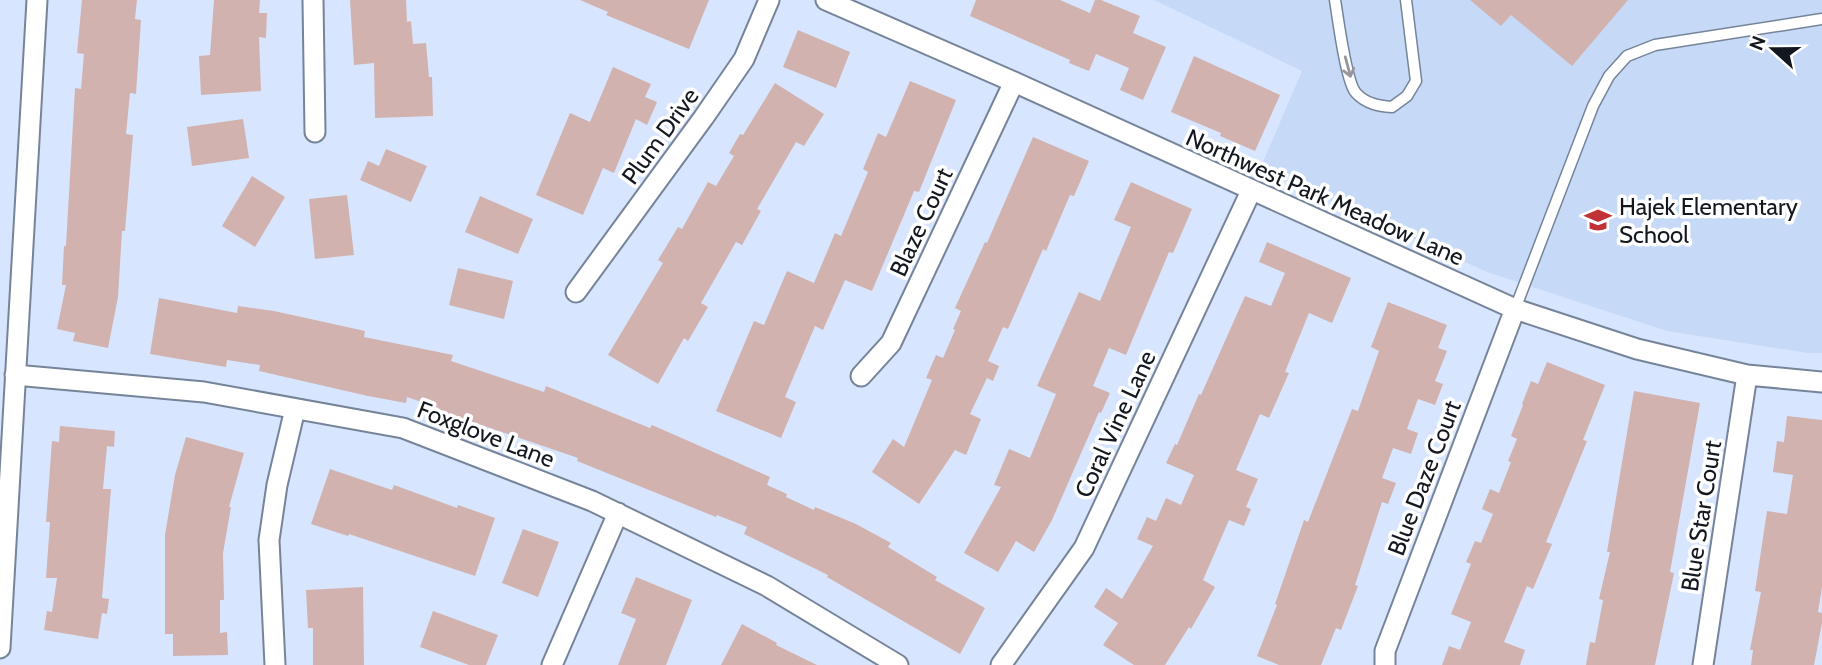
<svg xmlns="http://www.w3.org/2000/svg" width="1822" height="665" font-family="Cabin,sans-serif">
	<rect width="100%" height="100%" fill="#d7e6fe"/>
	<path fill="#c6d9f7" d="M1154,0H1822V353H1808L1667,331L1487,272L1260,169L1302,71Z"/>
	<path fill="#d1b2af" d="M82,0H137L135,19L141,20L136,94L130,93L126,134L133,135L125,231H122L118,297L108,348L73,341L75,333L57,329L66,285H62L64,246H66L75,88L81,89L84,54L77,53Z
		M214,0H260L259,13H267L266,38L259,37L261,91L201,95L199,56L210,55Z
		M350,0H406L407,22L411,21L413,44L426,43L429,77H432L433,116L375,118L374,63L354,65Z
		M580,0H709L689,49L606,15L608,12Z
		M976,0H1060L1090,13L1095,0H1101L1140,16L1133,33L1166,47L1143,100L1120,90L1129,68L1096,54L1089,71L1069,63L1070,60L970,16Z
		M1470,0H1628L1572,66L1511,15L1501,26Z
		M798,30L850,52L836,88L783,67Z
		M1194,56L1280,95L1255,151L1220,136L1221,133L1171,112Z
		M613,67L651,84L645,97L657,102L647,125L636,119L614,173L603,168L583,215L536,195L570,113L590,122Z
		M910,81L956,100L919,192L914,191L872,291L845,280L823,330L815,326L785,397L796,402L781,438L716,411L754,321L764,325L787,271L814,283L835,233L841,236L868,172L863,169L878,133L886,137Z
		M775,83L824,114L804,146L796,142L757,209L761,211L742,245L736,242L701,303L708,307L688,341L684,338L658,384L608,355L663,263L658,260L678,227L682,229L708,182L716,186L734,156L729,153L740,134L743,135Z
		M243,119L249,158L192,166L187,127Z
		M1033,137L1089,161L1074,196L1070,195L1046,251L1043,249L1008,329L1003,327L988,361L999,366L993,381L987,378L970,414L981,419L966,455L955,450L919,504L872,472L893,439L904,447L932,380L926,378L936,355L943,358L955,330L953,329L961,311L955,308L985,242L987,243Z
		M386,149L427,166L411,202L360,180L368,161L379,166Z
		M252,176L285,197L255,247L222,226Z
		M1131,182L1192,209L1173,253L1169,252L1126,355L1109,348L1093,386L1110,393L1101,413L1099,412L1052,520L1034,552L1016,541L998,572L964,553L1001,487L994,485L1009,449L1030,458L1056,394L1037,386L1079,292L1100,301L1131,227L1114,220Z
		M347,195L354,255L315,259L309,199Z
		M480,196L533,219L518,254L465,232Z
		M1267,242L1351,278L1332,323L1309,313L1285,372L1289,373L1269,418L1260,414L1236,470L1258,479L1246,507L1251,509L1244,526L1229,520L1203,580L1215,587L1191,629L1189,627L1165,665H1134L1103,645L1118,623L1094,607L1106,588L1122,599L1153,546L1137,539L1147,517L1156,521L1166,498L1181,505L1194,475L1166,463L1175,444L1177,445L1199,394L1201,395L1245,296L1271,306L1285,273L1259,262Z
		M458,268L513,281L504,319L449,305Z
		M159,298L237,313L238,306L274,311L365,331L364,337L453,355L451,361L544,392L546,386L650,428L652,425L770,477L767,485L787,494L786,497L814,510L815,507L856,524L891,543L888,547L937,577L935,580L985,608L960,654L827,577L828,575L744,534L747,527L717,515L716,517L577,461L578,458L458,417L456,421L436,414L439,408L407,397L406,403L368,396L259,371L260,365L227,360L226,367L150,354Z
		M1388,302L1447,325L1438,348L1447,351L1435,381L1443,384L1435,405L1418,399L1407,429L1418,433L1411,454L1393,448L1382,478L1396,483L1388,504L1382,502L1355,585L1358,586L1341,630L1336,628L1321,665H1279L1257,656L1277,605L1275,604L1304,520L1308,522L1352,409L1358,411L1379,351L1371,347Z
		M1547,362L1605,385L1583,440L1587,441L1546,542L1552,544L1533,589L1527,586L1504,642L1525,650L1520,665H1442L1449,646L1460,650L1471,622L1451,614L1471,564L1466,562L1475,541L1481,543L1493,514L1482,509L1490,489L1499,493L1511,462L1508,461L1517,439L1511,436L1523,405L1522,404L1531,381L1538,384Z
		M1634,391L1700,403L1670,572L1674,573L1655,665H1586L1590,642L1595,643L1603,600L1599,599L1610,552H1607Z
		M1787,416L1822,420V587L1818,612L1822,613V623L1814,665H1751L1753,650H1750L1761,592L1755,591L1767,511L1787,514L1793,475L1773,472L1777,441L1784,442Z
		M60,426L115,431L114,447L107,446L103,489H111L102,598L109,599L107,614L102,613L98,639L44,630L47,611L52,612L57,578H46L50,522H46L52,441L59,442Z
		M186,437L244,453L229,507H231L223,553L224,600H220V633L227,632L228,655L173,656V634H165V535L175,475Z
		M330,469L392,490L394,485L457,508L458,505L495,518L475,576L349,534L348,536L311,524Z
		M523,529L559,542L538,597L502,583Z
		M636,577L692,600L666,665H618L636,619L621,613Z
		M363,587L364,665H313V628H308L306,590Z
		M433,611L498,635L486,665H469L420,647Z
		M742,624L777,643L776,645L817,665H721Z"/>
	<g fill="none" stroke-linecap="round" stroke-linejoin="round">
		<defs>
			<path id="lane" d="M1335,0C1338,18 1346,82 1356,93C1366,104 1379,106 1392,107L1407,96L1416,81L1406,0
				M1515,309L1593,106L1609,76L1627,56L1655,45L1822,19"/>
			<path id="street" d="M313,0L315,132
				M826,0L1014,82L1515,309L1637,349L1747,375L1822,382
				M576,292L704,117L744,59L769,0
				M15,375L204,392L403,428L592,501L767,586L898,665
				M861,376L891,343L1014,82
				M0,648L37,0
				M275,665L269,540L277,485L295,409
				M552,665L618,513
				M1001,665L1084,548L1251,191
				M1385,665V651L1515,309
				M1703,665L1747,375"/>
		</defs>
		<use href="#lane" stroke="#768499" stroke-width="13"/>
		<use href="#street" stroke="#768499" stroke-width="23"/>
		<use href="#lane" stroke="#fff" stroke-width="10"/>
		<use href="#street" stroke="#fff" stroke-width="19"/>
	</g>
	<defs><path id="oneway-shaft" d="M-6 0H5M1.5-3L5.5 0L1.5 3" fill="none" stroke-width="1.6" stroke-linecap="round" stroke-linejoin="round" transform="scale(1.75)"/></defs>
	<use stroke="#95979b" href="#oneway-shaft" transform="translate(1348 67) rotate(75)"/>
	<defs>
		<symbol id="school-bare" viewBox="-9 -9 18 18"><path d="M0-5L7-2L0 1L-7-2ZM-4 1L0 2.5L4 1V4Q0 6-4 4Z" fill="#c13237" stroke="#fff" stroke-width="2.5" paint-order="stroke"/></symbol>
	</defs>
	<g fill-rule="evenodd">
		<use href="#school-bare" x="1579" y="201" width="38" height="38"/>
	</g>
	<g text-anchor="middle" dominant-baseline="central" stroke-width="7" stroke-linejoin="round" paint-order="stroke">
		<g font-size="24" fill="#131820" stroke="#fff">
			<text transform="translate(660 136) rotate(-54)">Plum Drive</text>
			<text transform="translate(1325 197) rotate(24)">Northwest Park Meadow Lane</text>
			<text transform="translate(921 222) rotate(-65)">Blaze Court</text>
			<text transform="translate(1115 424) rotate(-65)">Coral Vine Lane</text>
			<text transform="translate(486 434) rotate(21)">Foxglove Lane</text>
			<text transform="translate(1424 478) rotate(-69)">Blue Daze Court</text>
			<text transform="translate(1701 516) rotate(-81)">Blue Star Court</text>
		</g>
		<g font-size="24" fill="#131820" stroke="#fff" text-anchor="start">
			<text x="1619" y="206">Hajek Elementary<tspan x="1619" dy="28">School</tspan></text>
		</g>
	</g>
	<g transform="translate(1773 49) rotate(291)" stroke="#ffffff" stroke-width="5" paint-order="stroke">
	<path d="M0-5L12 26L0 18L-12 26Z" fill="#131820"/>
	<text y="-10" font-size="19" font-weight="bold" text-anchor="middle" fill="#131820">N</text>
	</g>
</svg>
